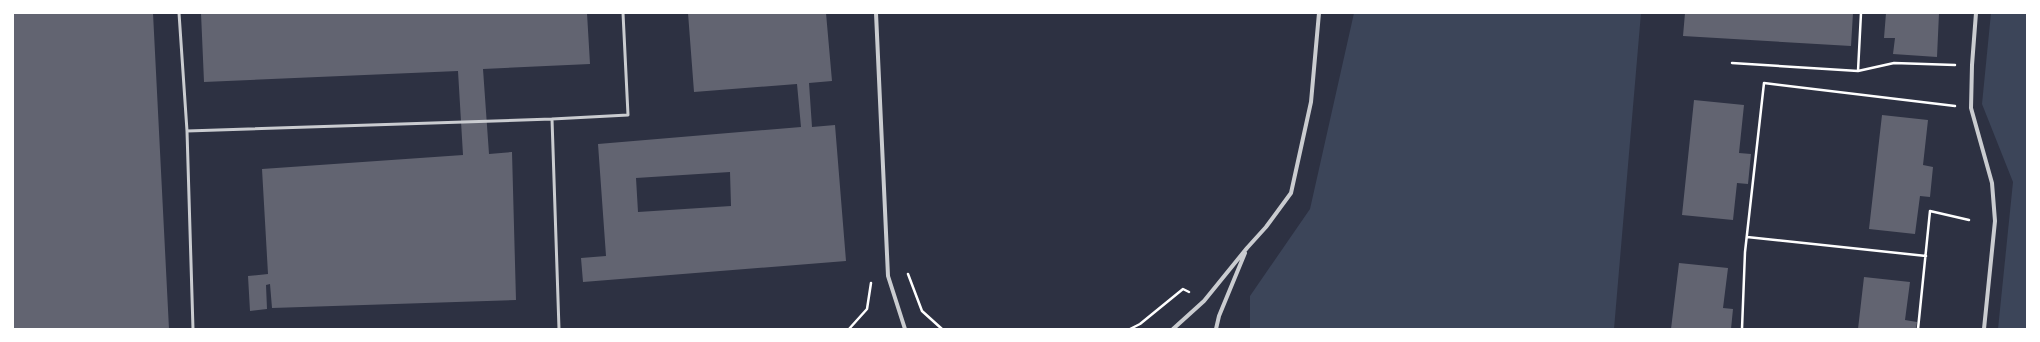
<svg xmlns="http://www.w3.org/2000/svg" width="2040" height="342" font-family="Spectral,serif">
	<rect width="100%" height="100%" fill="#2d3142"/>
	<path fill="#3c4559" d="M1354,13H1641L1614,329H1250V296L1310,209Z
		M1991,13H2027V329H1998L2013,182L1982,104Z"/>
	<path fill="#626471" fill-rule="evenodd" d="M13,13H153L169,329H13Z
		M201,13H587L590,64L483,69L489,154L512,152L516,300L272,308L270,284L266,285L267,309L250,311L248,276L268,274L262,169L463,155L458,71L204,82Z
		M688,13H826L832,81L809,83L812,127L835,125L846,261L583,282L581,258L606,256L598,144L801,127L797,84L694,92ZM730,172L731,206L638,212L636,178Z
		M1685,13H1853L1851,46L1683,36Z
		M1886,13H1939L1937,57L1893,54L1895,38H1884Z
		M1694,100L1744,105L1739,153L1751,154L1748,184L1737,183L1733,220L1682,215Z
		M1882,115L1928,120L1923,165L1933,167L1930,197L1920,196L1915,234L1869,229Z
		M1679,263L1728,268L1723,308L1733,309L1731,329H1671Z
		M1864,277L1910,282L1905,320L1917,322L1916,329H1858Z"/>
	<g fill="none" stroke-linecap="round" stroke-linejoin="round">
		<path stroke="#fff" stroke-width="2.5" d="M1732,63L1858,71L1894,63L1955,65
			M1858,71L1861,13
			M1747,237L1926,256
			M908,274L922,311L942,329
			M849,329L867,309L871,283
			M1130,329L1140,324L1183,289L1189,292
			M1742,329L1745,252L1764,83L1955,106
			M1918,329L1930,211L1969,220"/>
		<path stroke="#caccd0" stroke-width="3" d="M179,13L187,131
			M193,329L187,131L552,119
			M559,329L552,119L628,115L623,13"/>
		<path stroke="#caccd0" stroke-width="4" d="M876,13L888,276L905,329
			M1976,13L1972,65L1971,108L1992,183L1995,221L1984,329
			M1173,329L1204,301L1247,248L1266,227L1291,193L1311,102L1319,13
			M1216,329L1219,316L1245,253"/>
	</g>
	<rect width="2040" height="342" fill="none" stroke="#ffffff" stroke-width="28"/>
</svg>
